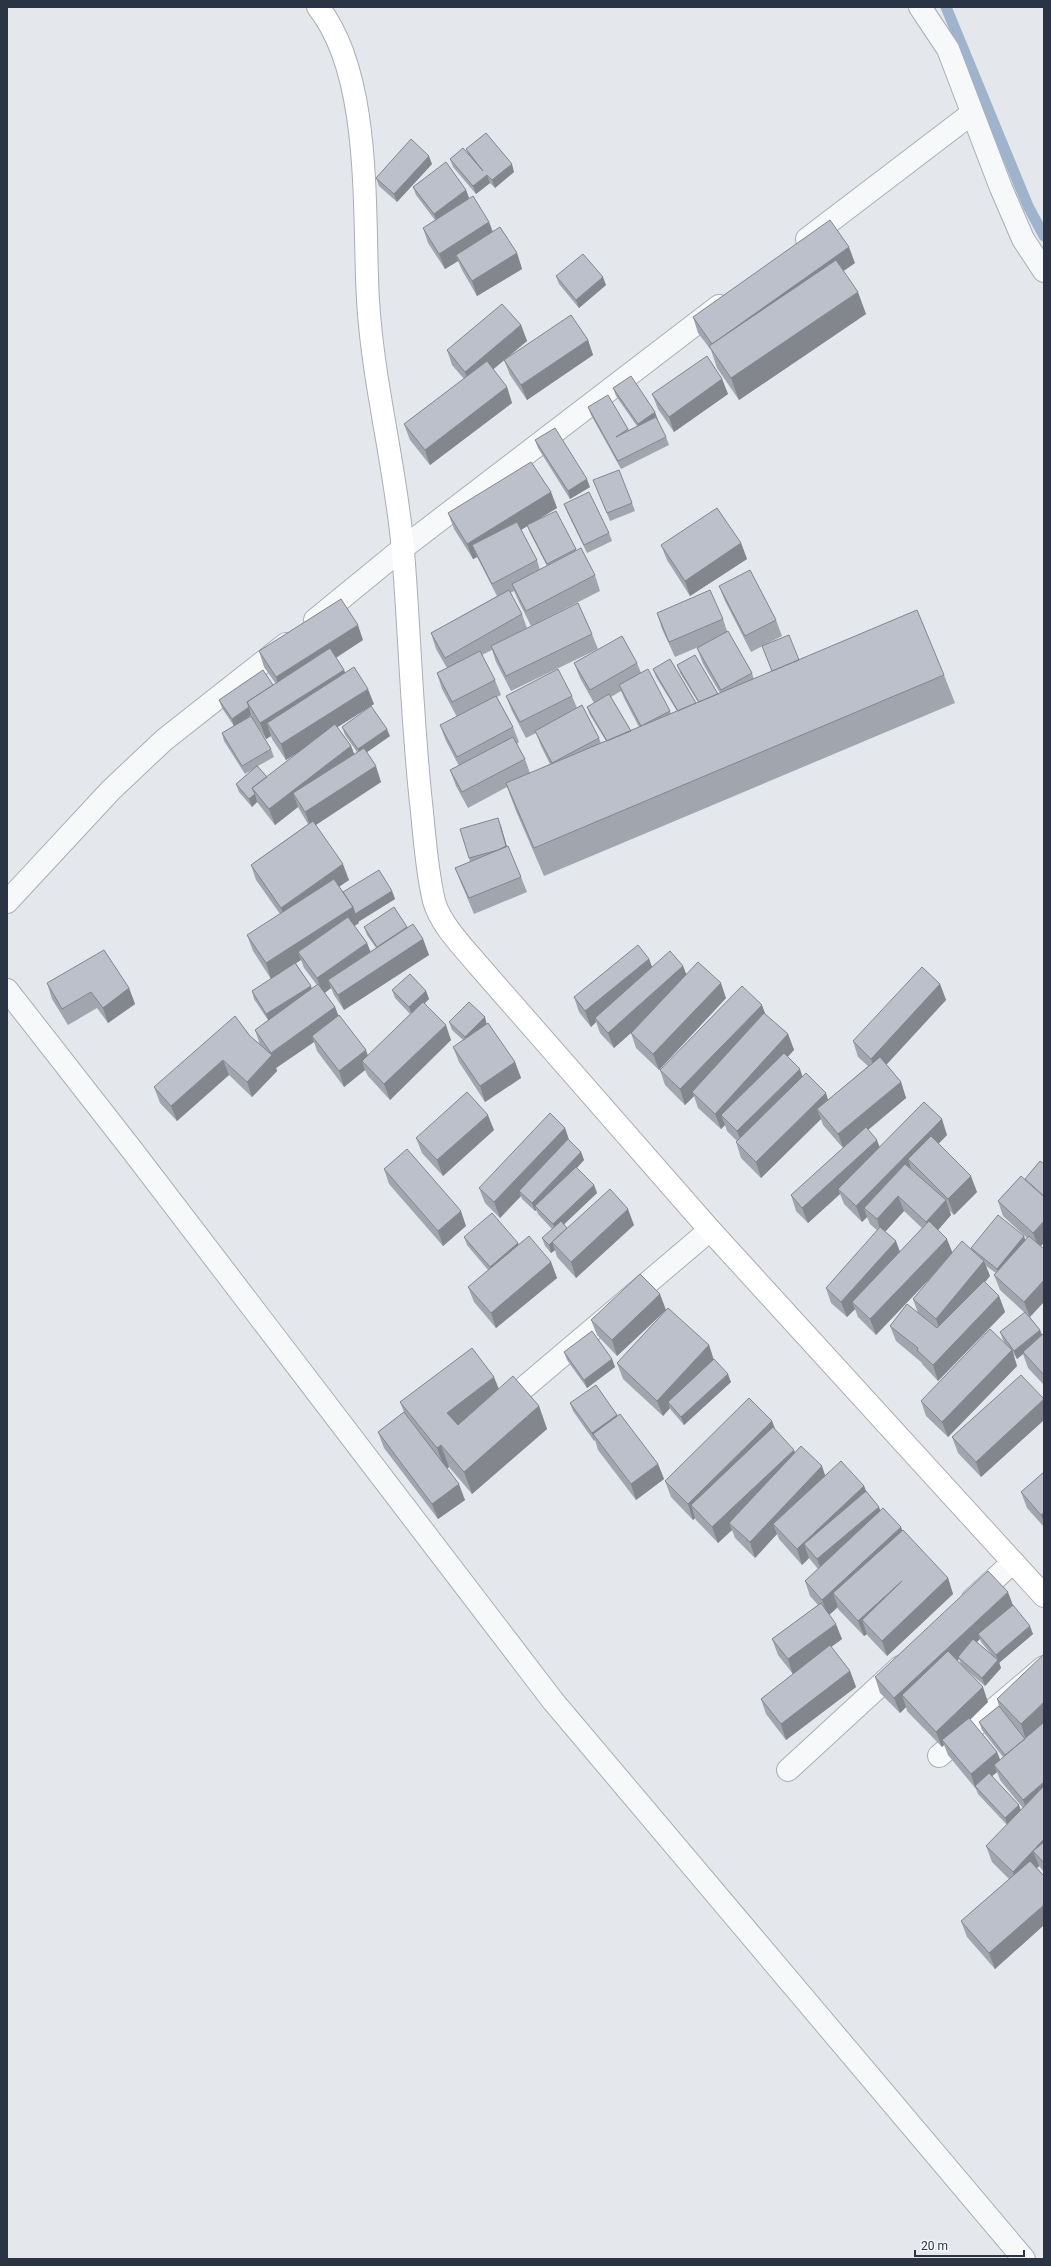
<svg xmlns="http://www.w3.org/2000/svg" width="1051" height="2266" font-family="Roboto,sans-serif">
	<rect width="100%" height="100%" fill="#e4e7ec"/>
	<g fill="none" stroke-linecap="round" stroke-linejoin="round">
		<path stroke="#9fb4cc" stroke-width="11" d="M946,7L1028,206L1044,236"/>
		<defs>
			<path id="street" d="M920,7L948,49L1001,188L1023,239L1044,271
				M807,239L971,114
				M315,620L403,548L719,306
				M7,902L111,790L164,740L286,644
				M7,990L132,1150L553,1701L1024,2259
				M526,1386L710,1230
				M973,1599L1013,1562
				M939,1756L1044,1667
				M788,1770L900,1667"/>
			<path id="secondary" d="M318,7C373,76 363,216 368,300C373,385 396,467 403,551C410,638 412,725 422,812C425,842 427,872 434,901C440,924 464,948 479,966L710,1230L1044,1596"/>
		</defs>
		<use href="#street" stroke="#a9aeb7" stroke-width="24"/>
		<use href="#secondary" stroke="#a9aeb7" stroke-width="24"/>
		<use href="#street" stroke="#f7f8fa" stroke-width="22"/>
		<use href="#secondary" stroke="#fff" stroke-width="22"/>
	</g>
	<path fill="#a1a5ae" fill-rule="evenodd" d="M466,149L514,172L495,188L490,183L476,194L453,167L450,159L468,153Z
		M432,164L397,202L379,186L376,178Z
		M413,187L466,190L469,198L459,205L489,222L493,232L517,253L522,269L477,296L462,270L458,261L445,269L428,243L423,228L435,220L416,195Z
		M855,263L843,271L866,314L739,400L717,368L711,350L698,333L693,317Z
		M556,276L606,285L579,308L559,284Z
		M521,325L527,341L493,369L507,387L512,403L430,465L410,440L404,424L464,379L452,365L447,350Z
		M588,340L593,355L527,400L510,375L504,360Z
		M722,379L728,394L674,432L658,409L652,394Z
		M613,388L658,420H657L666,437L669,445L621,469L591,415L588,407L628,429L629,430L637,426L616,396Z
		M535,440L590,487L570,499L538,448Z
		M593,480L632,503L635,511L610,521Z
		M551,492L557,508L536,520L576,549V551L595,575L600,591L531,626L518,600L514,591L510,593L522,614L527,628L592,634L598,649L511,691L496,662L492,650L482,655L495,680L501,695L497,697L513,727L519,742L517,744L525,759L530,773L550,764L541,746L536,733L526,738L512,711L506,696H572L577,708L599,738L601,743L606,741L590,715L587,707L594,703L580,678L574,663H637L641,673L670,711L671,714L677,711L656,677L653,669L696,703L698,702L680,673L677,665L718,694L720,693L703,664L697,648L703,645L675,657L662,629L657,613L723,619L727,631L752,673L754,679L772,671L762,646L799,660L944,675L955,703L544,876L516,811L507,787L468,808L456,786L450,770L459,766L446,741L440,725L457,717L442,689L437,673L447,668L436,649L431,633L497,596L477,557L473,559L454,529L448,513ZM527,526L530,533L547,566L540,570L537,560L521,530ZM621,691L625,700L639,727L631,731L611,697Z
		M564,504L609,533L612,541L587,553L567,512Z
		M741,543L747,559L690,596L667,560L661,545Z
		M719,586L776,620L782,636L751,652L725,601Z
		M363,640L336,658L344,670L345,673L374,704L337,727L351,746L354,754L357,752L345,735L342,727L390,736L367,752L381,782L316,825L349,880L339,886L343,892L392,891L395,899L358,922L359,923L354,926L367,943L370,952L376,948L367,935L364,927H407L423,939L429,955L344,1010L334,995L331,988L325,993L335,1007L338,1015L368,1056L410,1014L395,998L392,990L426,991L429,999L425,1003L451,1040L390,1100L368,1076L365,1070L344,1087L317,1051L314,1042L276,1068L277,1071L252,1097L229,1075L177,1121L160,1103L154,1087L250,1036L260,1045L255,1030L268,1020L254,999L252,991L271,979L253,951L247,935L280,914L256,880L251,865L308,824L298,807L275,825L257,802L252,807L239,792L236,784L252,770L245,774L224,741L222,733L234,726L222,708L219,700L273,685L276,684L264,667L259,651ZM251,715L252,718L266,739L271,736L272,739L286,760L299,752L267,777L258,766L274,757L271,749L249,717ZM301,960L304,968L317,985L312,989L296,963Z
		M501,826L507,846L521,877L527,892L474,914L461,883L455,868L470,862L469,858Z
		M649,959L652,967L683,966L686,974L726,998L659,1070L636,1048L631,1033L614,1048L600,1033L596,1022L591,1027L579,1012L574,997Z
		M47,983L129,988L135,1004L108,1023L97,1008L68,1025L52,999Z
		M940,984L946,1000L886,1064L901,1082L906,1098L868,1130L880,1147L947,1135L938,1144L977,1192L954,1215L949,1210L951,1215L938,1230L953,1253L972,1250L971,1248L1026,1240L1027,1238L1003,1216L998,1201L1021,1176L1041,1246L1030,1317L1040,1330L1042,1335L1044,1333V1385L1028,1368L1023,1354L1017,1359L1013,1353L1017,1366L948,1437L926,1416L921,1401L1007,1346L1003,1340L1000,1332L1025,1313L1000,1290L994,1275L996,1273L986,1266L990,1276L985,1282L999,1296L1005,1312L938,1381L923,1365L921,1362L896,1341L890,1326L918,1313L913,1299L936,1272L876,1335L858,1317L855,1309L847,1317L831,1303L826,1288L878,1231L870,1224L867,1217L862,1222L844,1204L840,1194L808,1223L796,1211L791,1195L843,1148L823,1125L821,1119L761,1178L741,1158L736,1142L737,1141L727,1131L725,1125L721,1129L698,1108L694,1096L685,1105L665,1085L660,1070L765,1014L788,1034L794,1050L787,1056L802,1076L828,1100L868,1066L858,1057L853,1041ZM904,1211L922,1228L900,1252L885,1232Z
		M449,1022L487,1024L515,1062L521,1078L485,1102L459,1062L453,1047L463,1040L452,1030Z
		M565,1128L569,1140L581,1152L584,1160L577,1168L594,1185L597,1193L564,1224L567,1228L634,1225L576,1278L557,1257L555,1250L551,1253L545,1246L542,1238L552,1229L538,1214L536,1210L535,1211L522,1199L521,1196L500,1218L485,1203L479,1188Z
		M494,1130L443,1176L422,1153L416,1138Z
		M384,1169L466,1226L443,1246L389,1184Z
		M464,1237L518,1243L519,1245L551,1262L557,1278L496,1328L474,1302L468,1287L488,1270L467,1245Z
		M666,1310L617,1356L597,1335L591,1320Z
		M709,1345L714,1360L731,1382L684,1425L671,1410L670,1408L663,1416L623,1379L617,1363Z
		M564,1352L612,1359L615,1367L587,1388L567,1360Z
		M499,1389L539,1406L547,1429L472,1494L449,1467L447,1469L465,1500L438,1519L384,1448L378,1432L404,1412L400,1402Z
		M1044,1399V1420L981,1477L958,1453L952,1437Z
		M570,1403L617,1415V1416L658,1464L664,1479L636,1500L598,1450L595,1440L594,1441L573,1411Z
		M772,1421L775,1430L795,1453L825,1475L864,1486L867,1493L880,1510L901,1527L902,1531L948,1578L953,1594L887,1656L868,1636L867,1634L864,1636L838,1609V1607L829,1615L842,1639L831,1647L850,1671L856,1687L786,1740L766,1714L761,1699L793,1674L778,1655L772,1639L818,1605L810,1596L805,1581L818,1569L809,1558L802,1565L779,1539L777,1534L755,1558L735,1538L732,1530L718,1543L696,1520L695,1518L693,1520L671,1497L665,1481Z
		M1044,1472V1527L1027,1508L1021,1492Z
		M1013,1606L1033,1634L999,1663V1662L1001,1668L985,1686L963,1667L988,1702L970,1720L997,1752L1000,1760L1003,1757L982,1730L979,1722L999,1706L997,1699L1044,1724V1872L1039,1866L1037,1868L1044,1876V1925L995,1969L967,1937L961,1921L1009,1879L992,1862L986,1846L1007,1825L978,1794L976,1789L948,1755L944,1745L942,1747L907,1711L906,1707L900,1713L880,1693L875,1677ZM980,1639L981,1642L993,1656L977,1642ZM959,1659L961,1664L957,1660ZM997,1772L1000,1780L1023,1808L1021,1810L992,1776Z"/>
	<path fill="#83868d" d="M429,156L432,164L397,202L394,194Z
		M512,164L514,172L495,188L492,180Z
		M487,175L490,183L476,194L473,186Z
		M466,190L469,198L437,222L434,214Z
		M489,222L495,238L456,255L458,261L445,269L439,254Z
		M849,247L855,263L718,359L712,344Z
		M517,253L522,269L477,296L472,281Z
		M603,277L606,285L579,308L576,300Z
		M858,292L866,314L739,400L731,378Z
		M521,325L527,341L471,388L465,372Z
		M588,340L593,355L527,400L521,385Z
		M722,379L728,394L674,432L669,417Z
		M507,387L512,403L430,465L425,450Z
		M655,412L658,420L640,432L638,424Z
		M587,479L590,487L570,499L568,491Z
		M551,492L557,508L478,556L472,545L477,557L473,559L467,544Z
		M741,543L747,559L690,596L685,581Z
		M358,625L363,640L281,693L276,677Z
		M344,670L350,685L267,723L271,736L266,739L260,723Z
		M368,689L374,704L286,760L281,744Z
		M249,707L251,715L234,727L232,719Z
		M387,729L390,736L360,757L358,749Z
		M351,746L357,761L293,793L298,807L275,825L269,809Z
		M376,766L381,782L311,828L305,812Z
		M255,794L257,802L252,807L249,799Z
		M498,818L501,826L509,855L506,847Z
		M343,864L349,880L287,923L281,908Z
		M392,891L395,899L358,922L359,923L303,959L298,952L301,960L271,979L266,963L353,907Z
		M423,939L429,955L344,1010L338,995Z
		M367,943L373,958L328,980L331,988L323,994L317,978Z
		M649,959L655,975L595,1018L596,1022L591,1027L585,1011Z
		M683,966L689,981L614,1048L608,1033Z
		M721,983L726,998L659,1070L653,1054Z
		M940,984L946,1000L877,1075L871,1059Z
		M311,986L313,994L269,1022L266,1014Z
		M129,988L135,1004L108,1023L103,1008Z
		M426,991L429,999L412,1015L409,1007Z
		M762,1005L768,1021L692,1092L694,1096L685,1105L680,1089Z
		M335,1007L341,1022L312,1036L314,1042L276,1068L271,1053Z
		M485,1017L487,1025L468,1045L465,1037Z
		M446,1025L451,1040L390,1100L384,1084Z
		M788,1034L794,1050L728,1122L721,1115L725,1125L721,1129L715,1114Z
		M366,1050L371,1065L362,1061L365,1070L344,1087L339,1071Z
		M272,1055L277,1071L252,1097L247,1082Z
		M223,1060L229,1075L177,1121L171,1106Z
		M515,1062L521,1078L485,1102L480,1086Z
		M800,1069L805,1084L743,1147L737,1131Z
		M901,1082L906,1098L844,1150L838,1134Z
		M826,1093L831,1109H817L821,1119L761,1178L756,1162Z
		M488,1115L494,1130L443,1176L437,1160Z
		M942,1119L947,1135L916,1167L908,1159L912,1171L864,1208L867,1217L862,1222L856,1206Z
		M565,1128L570,1143L519,1191L521,1196L500,1218L494,1202Z
		M877,1140L883,1156L838,1189L840,1194L808,1223L802,1208Z
		M581,1152L584,1160L538,1208L535,1206L536,1210L535,1211L532,1203Z
		M971,1176L977,1192L954,1215L948,1199Z
		M594,1185L597,1193L556,1232L553,1224Z
		M898,1196L904,1211L882,1235L877,1219Z
		M946,1200L951,1215L932,1237L926,1222Z
		M628,1209L634,1225L576,1278L571,1262Z
		M461,1211L466,1226L443,1246L438,1231Z
		M1044,1221V1243L1039,1248L1033,1233Z
		M1024,1236L1027,1244L1000,1277L997,1269Z
		M947,1239L953,1254L876,1335L870,1319Z
		M896,1241L902,1257L852,1302L855,1309L847,1317L841,1302Z
		M552,1242L555,1250L551,1253L549,1245Z
		M518,1243L521,1251L493,1275L490,1267Z
		M984,1261L990,1276L941,1334L936,1319Z
		M551,1262L557,1278L496,1328L491,1313Z
		M1044,1280V1302L1030,1317L1024,1302Z
		M660,1294L666,1310L617,1356L612,1340Z
		M999,1296L1005,1312L938,1381L933,1365Z
		M1040,1330L1043,1338L1023,1352V1354L1017,1359L1014,1351Z
		M709,1345L714,1361L668,1402L670,1408L663,1416L657,1401Z
		M1012,1350L1017,1366L948,1437L942,1422Z
		M612,1359L615,1367L587,1388L584,1380Z
		M728,1374L731,1382L684,1425L681,1417Z
		M494,1377L503,1399L455,1435L447,1413Z
		M1044,1399V1420L981,1477L976,1462Z
		M539,1406L547,1429L472,1494L464,1472Z
		M617,1415L620,1422L593,1434L594,1441L592,1433Z
		M772,1421L778,1436L691,1505L695,1518L693,1520L688,1504Z
		M441,1445L449,1467L445,1470L437,1448Z
		M794,1450L800,1465L729,1523L732,1530L718,1543L712,1527Z
		M658,1464L664,1479L636,1500L631,1484Z
		M822,1466L827,1481L773,1524L777,1534L755,1558L750,1542Z
		M459,1484L465,1500L438,1519L432,1504Z
		M864,1486L870,1501L804,1544L809,1558L802,1565L797,1549Z
		M879,1507L885,1523L823,1574L817,1559Z
		M1044,1513V1522L1041,1515Z
		M901,1527L906,1543L833,1593L838,1607L828,1616L822,1600Z
		M948,1578L953,1594L887,1656L882,1641Z
		M902,1581L862,1620L867,1634L864,1636L858,1621Z
		M1008,1592L1014,1608L978,1634L980,1639L959,1658L958,1657L959,1659L910,1704L902,1695L906,1707L900,1713L894,1698Z
		M836,1624L842,1639L793,1675L788,1659Z
		M1030,1626L1033,1634L999,1663L996,1655Z
		M998,1660L1001,1668L985,1686L982,1678Z
		M850,1671L856,1687L786,1740L781,1724Z
		M983,1687L988,1702L945,1744L942,1740L944,1745L942,1747L936,1732Z
		M1044,1702V1723L1026,1740L1021,1724Z
		M997,1752L1003,1767L994,1765L997,1772L977,1789L975,1787L971,1774Z
		M1044,1782V1802L1029,1815L1023,1800Z
		M1019,1805L1022,1813L1008,1826L1005,1818Z
		M1044,1839V1860L1033,1851L1039,1866L1018,1888L1013,1872Z
		M1044,1905V1925L995,1969L989,1953Z"/>
	<path fill="#bbc0ca" stroke="#83868d" d="M486,133L512,164L492,180L487,175L473,186L450,159L463,148L483,171L466,149Z
		M411,139L429,156L394,194L376,178Z
		M446,162L466,190L434,214L413,187Z
		M473,196L489,222L439,254L423,228Z
		M830,220L849,247L712,344L693,317Z
		M500,227L517,253L472,281L456,255Z
		M583,254L603,277L576,300L556,276Z
		M836,260L858,292L731,378L709,346Z
		M502,304L521,325L465,372L447,350Z
		M571,315L588,340L521,385L504,360Z
		M707,356L722,379L669,417L652,394Z
		M487,361L507,387L425,450L404,424Z
		M631,376L655,412L638,424L613,388Z
		M608,395L628,429L616,437L656,417L666,437L618,461L588,407Z
		M555,428L587,479L568,491L535,440Z
		M531,462L551,492L467,544L448,513Z
		M619,470L632,503L607,513L593,480Z
		M589,492L609,533L584,545L564,504Z
		M717,508L741,543L685,581L661,545Z
		M556,511L576,549L547,564L527,525Z
		M517,522L537,560L492,584L472,545Z
		M581,548L595,575L526,611L512,584Z
		M750,570L776,620L745,636L719,586Z
		M509,590L522,614L445,658L431,633Z
		M710,590L723,619L669,642L657,613Z
		M341,599L358,625L276,677L259,651Z
		M578,603L592,634L506,676L491,646Z
		M917,610L944,675L534,848L506,783Z
		M728,631L752,673L721,690L697,648Z
		M789,635L799,660L772,671L762,646Z
		M622,636L637,663L590,690L574,663Z
		M330,648L344,670L260,723L247,702Z
		M480,651L495,680L452,702L437,673Z
		M695,655L718,694L699,702L677,665Z
		M670,659L696,703L678,711L653,669Z
		M354,667L368,689L281,744L267,723Z
		M558,669L572,696L520,722L506,696Z
		M648,669L670,711L641,726L619,685Z
		M263,670L273,685L247,702L249,707L232,719L219,700Z
		M609,694L631,731L607,741L587,707Z
		M496,696L513,727L457,757L440,725Z
		M582,705L599,738L552,763L535,731Z
		M371,706L387,729L358,749L342,727Z
		M251,716L271,749L242,766L222,733Z
		M335,724L351,746L269,809L252,788Z
		M513,737L525,759L462,792L450,770Z
		M364,748L376,766L305,812L293,793Z
		M257,766L267,777L252,788L255,794L249,799L236,784Z
		M498,818L506,846L498,850L469,858L460,829Z
		M313,821L343,864L281,908L251,865Z
		M508,846L521,877L469,898L455,868Z
		M379,870L392,891L355,914L353,907L343,892Z
		M334,879L353,907L266,963L247,935Z
		M394,907L407,927L377,947L364,927Z
		M348,917L367,943L317,978L298,952Z
		M413,924L423,939L338,995L328,980Z
		M638,945L649,959L585,1011L574,997Z
		M104,950L129,988L103,1008L91,992L62,1009L47,983Z
		M670,951L683,966L608,1033L595,1018Z
		M698,962L721,983L653,1054L631,1033Z
		M295,963L311,986L266,1014L252,991Z
		M922,967L940,984L871,1059L853,1041Z
		M410,974L426,991L409,1007L392,990Z
		M318,984L335,1007L271,1053L255,1030Z
		M742,986L762,1005L680,1089L660,1070Z
		M423,1002L446,1025L384,1084L362,1061Z
		M469,1002L485,1017L465,1037L449,1022Z
		M764,1013L788,1034L715,1114L692,1092Z
		M339,1015L366,1050L339,1071L312,1036Z
		M235,1016L250,1036L272,1055L247,1082L223,1060L171,1106L154,1087Z
		M488,1023L515,1062L480,1086L453,1047Z
		M784,1053L800,1069L737,1131L721,1115Z
		M880,1057L901,1082L838,1134L817,1109Z
		M806,1073L826,1093L756,1162L736,1142Z
		M467,1092L488,1115L437,1160L416,1138Z
		M924,1102L942,1119L856,1206L838,1189Z
		M550,1113L565,1128L494,1202L479,1188Z
		M866,1127L877,1140L802,1208L791,1195Z
		M931,1136L971,1176L948,1199L908,1159Z
		M568,1139L581,1152L532,1203L519,1191Z
		M407,1149L461,1211L438,1231L384,1169Z
		M1040,1161L1044,1164V1196L1025,1179Z
		M905,1164L946,1200L926,1222L898,1196L877,1219L864,1208Z
		M576,1167L594,1185L553,1224L535,1206Z
		M1021,1176L1044,1197V1221L1033,1233L998,1201Z
		M610,1189L628,1209L571,1262L552,1242Z
		M492,1213L518,1243L490,1267L464,1237Z
		M998,1215L1024,1236L997,1269L971,1248Z
		M561,1221L567,1228L549,1245L542,1238Z
		M929,1221L947,1239L870,1319L852,1302Z
		M880,1227L896,1241L841,1302L826,1288Z
		M529,1236L551,1262L491,1313L468,1287Z
		M1029,1236L1044,1249V1280L1024,1302L994,1275Z
		M962,1241L984,1261L936,1319L913,1299Z
		M640,1274L660,1294L612,1340L591,1320Z
		M984,1281L999,1296L933,1365L917,1350L918,1348L890,1326L907,1304L937,1328Z
		M668,1308L709,1345L657,1401L617,1363Z
		M1025,1312L1040,1330L1014,1351L1000,1332Z
		M990,1329L1012,1350L942,1422L921,1401Z
		M592,1331L612,1359L584,1380L564,1352Z
		M1044,1333V1375L1023,1352Z
		M472,1348L494,1377L447,1413L458,1425L513,1376L539,1406L464,1472L441,1445L437,1448L400,1402Z
		M714,1359L728,1374L681,1417L668,1402Z
		M1021,1375L1044,1399L976,1462L952,1437Z
		M596,1385L617,1415L592,1433L570,1403Z
		M749,1398L772,1421L688,1504L665,1481Z
		M404,1412L459,1484L432,1504L378,1432Z
		M620,1414L658,1464L631,1484L593,1434Z
		M773,1427L794,1450L712,1527L691,1505Z
		M801,1446L822,1466L750,1542L729,1523Z
		M841,1461L864,1486L797,1549L773,1524Z
		M1044,1472V1513L1041,1515L1021,1492Z
		M866,1491L879,1507L817,1559L804,1544Z
		M883,1508L901,1527L822,1600L805,1581Z
		M903,1530L948,1578L882,1641L862,1620L902,1581L858,1621L833,1593Z
		M988,1571L1008,1592L894,1698L875,1677Z
		M821,1603L836,1624L788,1659L772,1639Z
		M1013,1605L1030,1626L996,1655L978,1634Z
		M973,1639L998,1660L982,1678L958,1657Z
		M830,1645L850,1671L781,1724L761,1699Z
		M948,1651L983,1687L936,1732L902,1695Z
		M1044,1654V1702L1021,1724L997,1699Z
		M999,1706L1025,1739L1005,1755L979,1722Z
		M969,1718L997,1752L971,1774L942,1740Z
		M1043,1723L1044,1724V1782L1023,1800L994,1765Z
		M989,1773L1019,1805L1005,1818L975,1786Z
		M1044,1786V1839L1013,1872L986,1846Z
		M1044,1842V1863L1033,1851Z
		M1030,1861L1044,1876V1905L989,1953L961,1921Z"/>
	<rect width="1051" height="2266" fill="none" stroke="#2b3445" stroke-width="16"/>
	<path d="M915 2250v6h109v-6" fill="none" stroke="#2b3445" stroke-width="2"/>
	<text x="921" y="2250" font-size="12" fill="#2b3445" stroke="#f4f6f9" stroke-width="3" paint-order="stroke">20 m</text>
</svg>
